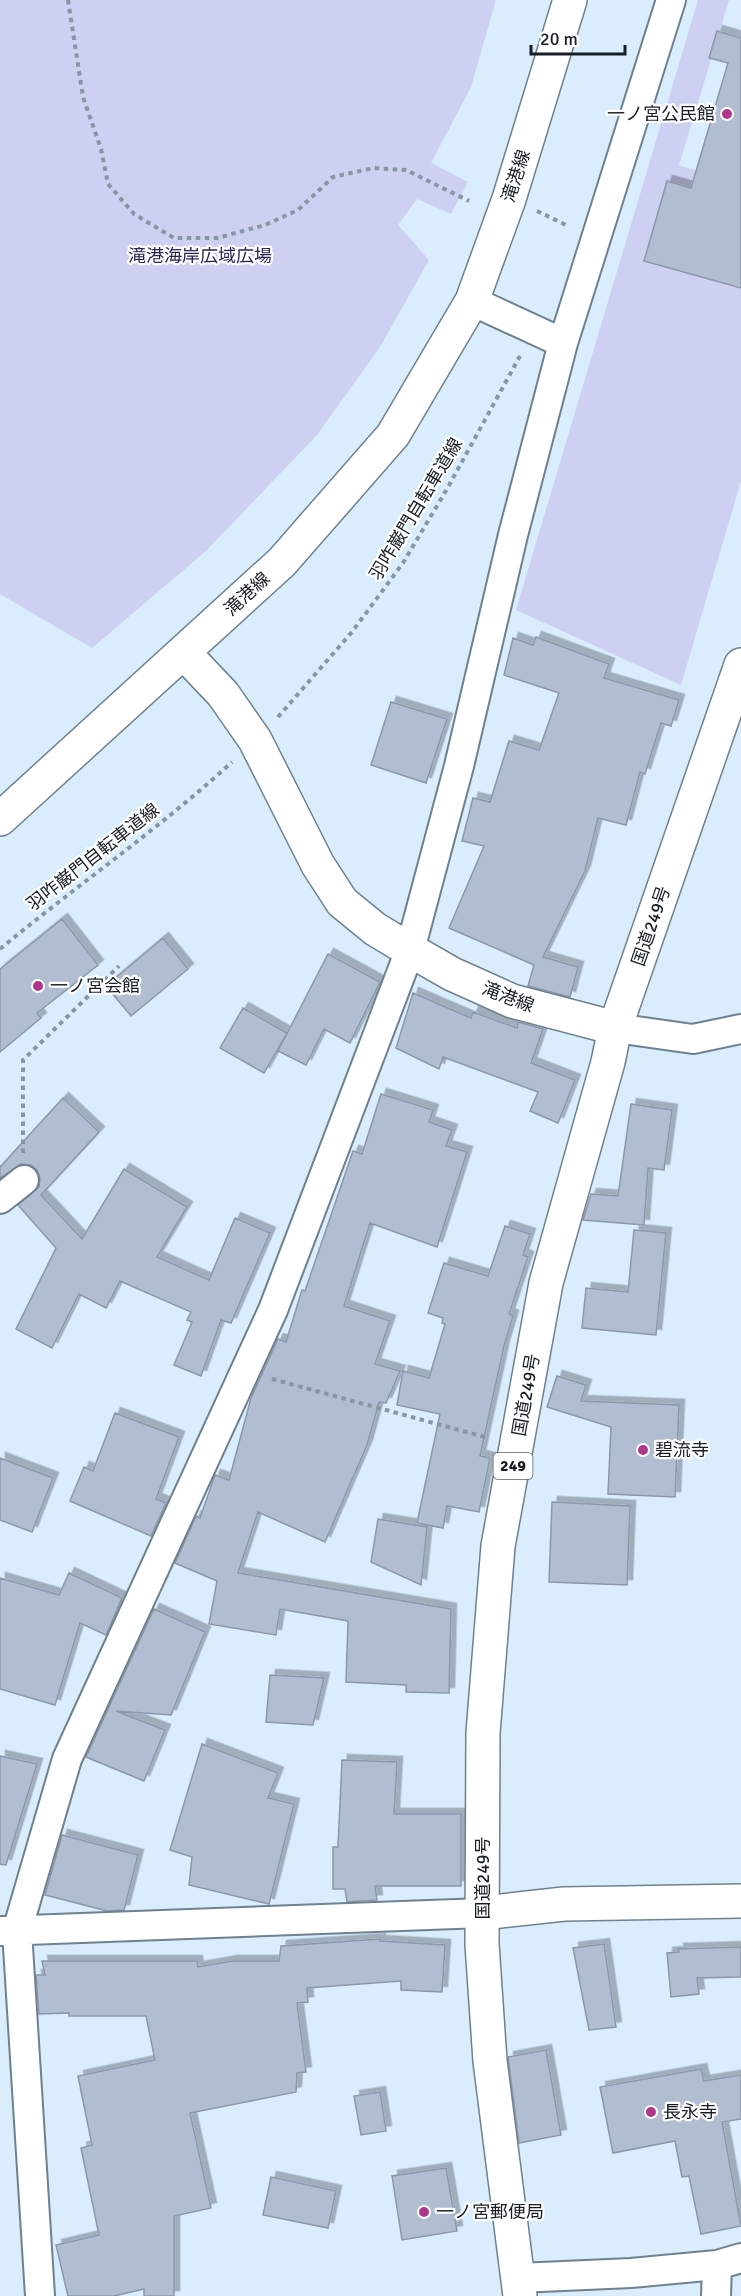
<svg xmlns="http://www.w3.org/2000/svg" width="741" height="2296" font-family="Signika,'Noto Sans JP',sans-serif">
	<defs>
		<filter id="shadow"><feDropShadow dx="5.5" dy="-5.5" stdDeviation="0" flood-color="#0004"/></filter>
	</defs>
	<rect width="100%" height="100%" fill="#d9edfd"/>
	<path fill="#cdd0f1" d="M0,0H496L471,87L431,163L468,182L451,214L417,199L398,225L429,260L380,347L317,435L206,551L92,648L0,594Z
		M698,0H729L679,165L741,186V481L681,685L516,610Z"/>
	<path fill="#b1bdd1" stroke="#8c97aa" stroke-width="1.5" filter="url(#shadow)" d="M717,31L741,38V288L644,261L667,181L691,188L728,63L709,58Z
		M536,637L609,664L604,678L679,700L671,726L661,723L645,774L640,772L626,825L598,818L585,871L543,957L578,967L570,997L528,986L534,965L449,928L484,846L462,841L473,798L490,802L509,741L539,750L559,693L504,675L513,638L533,645Z
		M391,702L447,719L426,783L371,765Z
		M62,919L98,965L37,1013L41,1018L0,1052V969Z
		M163,938L188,969L131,1016L106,986Z
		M328,954L380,982L350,1043L324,1029L306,1065L278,1051Z
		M413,993L471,1018L473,1012L517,1028L518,1022L543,1029L531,1063L575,1080L558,1123L530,1111L538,1092L443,1057L439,1069L396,1048Z
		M243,1008L287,1033L264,1073L220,1048Z
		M381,1094L433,1110L429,1122L452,1130L446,1146L467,1152L437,1247L370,1223L344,1306L390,1321L375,1364L400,1371L386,1403L379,1402L367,1445L325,1542L258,1512L238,1573L451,1609L449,1693L406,1692V1685L346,1682L348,1621L280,1609L276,1635L209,1624L217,1581L175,1563L196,1516L200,1518L215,1475L229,1480L251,1398L278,1339L286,1342L302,1290L305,1291L353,1151L362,1154Z
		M63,1098L99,1132L41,1195L82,1239L124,1169L187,1207L157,1257L209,1280L235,1218L270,1233L231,1323L221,1320L201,1376L174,1365L192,1322L187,1320L191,1312L120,1281L106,1308L79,1294L52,1348L16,1329L56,1248L18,1205L39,1187L40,1178L37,1170L31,1165L21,1164L0,1178V1167Z
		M631,1104L672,1110L664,1170L648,1168L644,1225L583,1220L591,1194L618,1196Z
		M505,1226L530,1234L523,1255L528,1257L509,1314L513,1316L504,1346L480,1456L490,1458L479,1512L447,1506L443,1528L417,1523L440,1414L397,1405L403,1371L429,1378L445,1324L442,1323L443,1318L428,1313L444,1263L488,1276Z
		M634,1230L666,1233L656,1335L582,1328L586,1288L628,1292Z
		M557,1376L586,1385L581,1401L679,1405L675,1497L608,1494L611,1427L547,1407Z
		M115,1413L179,1437L156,1499L166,1503L151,1536L70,1501L84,1467L93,1471Z
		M0,1458L53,1478L32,1532L0,1520Z
		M552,1502L630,1506L627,1585L549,1582Z
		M378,1519L427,1527L421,1585L371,1562Z
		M69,1573L122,1598L106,1635L80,1623L55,1705L0,1689V1578L59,1595Z
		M154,1609L205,1632L171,1715L116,1711L165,1730L144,1781L86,1757Z
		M270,1675L324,1678L313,1725L266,1722Z
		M202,1744L278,1773L268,1798L294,1804L269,1904L189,1885L192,1857L170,1850Z
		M0,1756L37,1764L6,1865L0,1864Z
		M342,1760L397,1762L394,1814H461V1886H375L377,1900L347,1902L345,1889H333V1847H338Z
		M62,1835L138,1855L124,1910L107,1911L45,1895Z
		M380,1939V1941L445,1945L442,1992L401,1990V1981L307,1988L308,2002L297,2003L306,2072L297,2073L296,2092L190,2113L211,2208L174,2216V2296H144V2289L114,2296H68L56,2245L99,2235L81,2148L92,2145L78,2076L155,2060L146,2016H69V2013L39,2014L36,1975H45L42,1961H197L198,1967L232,1961H279L281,1946Z
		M604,1944L616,2027L589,2030L573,1948Z
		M741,1947V1977L697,1978L699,1994L671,1997L667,1953L679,1952L678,1949Z
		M546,2050L561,2135L519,2143L508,2057Z
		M701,2069L704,2081L741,2075V2119L722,2122L741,2226L701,2234L689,2176L682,2177L675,2141L613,2153L600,2087Z
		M380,2092L386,2131L361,2135L354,2096Z
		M446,2168L457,2231L402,2240L392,2176Z
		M271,2177L336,2191L328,2228L263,2215Z"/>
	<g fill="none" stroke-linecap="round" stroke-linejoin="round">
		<defs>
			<path id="street" d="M472,301L563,343
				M615,1028L693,1039L741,1029
				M0,1199L24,1180
				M0,1931L483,1913
				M518,2278L631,2273L717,2265L741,2258
				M40,2296L17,1931L67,1759L273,1310L410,950L459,766L513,535L563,343L671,0
				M716,2296L717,2265"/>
			<path id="secondary" d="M184,653L223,694L255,740L318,865L342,902L375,929L410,950L452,974L512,1001L615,1028
				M0,819L282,562L393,435L472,301L509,199L570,0
				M483,1913L564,1904L741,1901"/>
			<path id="highway" d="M520,2296L490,2061L482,1944L483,1733L498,1546L546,1283L608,1062L615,1028L741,665"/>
		</defs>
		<use href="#street" stroke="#6e818f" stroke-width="32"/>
		<use href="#secondary" stroke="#6e818f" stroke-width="36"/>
		<use href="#highway" stroke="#6e818f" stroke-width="36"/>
		<path stroke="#8796a2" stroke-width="4" stroke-dasharray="4.5 4.5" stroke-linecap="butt" d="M68,0L83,97L101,149L108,184L134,214L174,238H217L265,225L298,210L333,177L373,168L406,170L469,201
			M537,211L568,226
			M278,717L352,632L403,563L447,489L520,356
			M0,949C76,886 159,829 232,762
			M23,1153V1060L119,966
			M272,1379L485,1437"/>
		<use href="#street" stroke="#fff" stroke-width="28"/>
		<use href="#secondary" stroke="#fff" stroke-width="33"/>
		<use href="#highway" stroke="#fff" stroke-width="33"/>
	</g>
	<g fill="#ae378d" stroke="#fff" stroke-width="2">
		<circle cx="727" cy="114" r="6"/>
		<circle cx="38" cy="986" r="6"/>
		<circle cx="643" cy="1450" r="6"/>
		<circle cx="651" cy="2112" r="6"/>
		<circle cx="424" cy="2212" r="6"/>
	</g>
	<g text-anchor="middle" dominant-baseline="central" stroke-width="4.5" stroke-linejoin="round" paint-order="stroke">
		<rect fill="#fff" stroke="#5d6266" stroke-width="1.5" x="493.5" y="1453" width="39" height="26" rx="4.5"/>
		<g font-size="16" font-weight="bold" fill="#171f24">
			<text x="513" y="1466">249</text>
		</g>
		<g font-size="18" fill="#171f24" stroke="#fff" text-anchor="start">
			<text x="715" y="114" text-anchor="end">一ノ宮公民館</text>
			<text x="50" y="986">一ノ宮会館</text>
			<text x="655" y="1450">碧流寺</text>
			<text x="663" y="2112">長永寺</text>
			<text x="436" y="2212">一ノ宮郵便局</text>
		</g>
		<g font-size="18" fill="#171f24" stroke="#fff">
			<text transform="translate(516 176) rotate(-72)">滝港線</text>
			<text transform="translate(416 509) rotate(-59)">羽咋巌門自転車道線</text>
			<text transform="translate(247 594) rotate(-43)">滝港線</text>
			<text transform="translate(93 857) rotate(-38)">羽咋巌門自転車道線</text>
			<text transform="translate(651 926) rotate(-71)">国道249号</text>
			<text transform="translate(508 997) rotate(21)">滝港線</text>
			<text transform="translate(526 1395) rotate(-80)">国道249号</text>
			<text transform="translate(483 1878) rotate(-90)">国道249号</text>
		</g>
		<g font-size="18" fill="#272652" stroke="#fff">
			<text x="200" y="256">滝港海岸広域広場</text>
		</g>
	</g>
	<path d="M531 45v9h94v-9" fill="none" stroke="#171f24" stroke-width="3"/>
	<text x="540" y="45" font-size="18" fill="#171f24" stroke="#ffffff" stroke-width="4.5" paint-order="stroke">20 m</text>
</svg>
